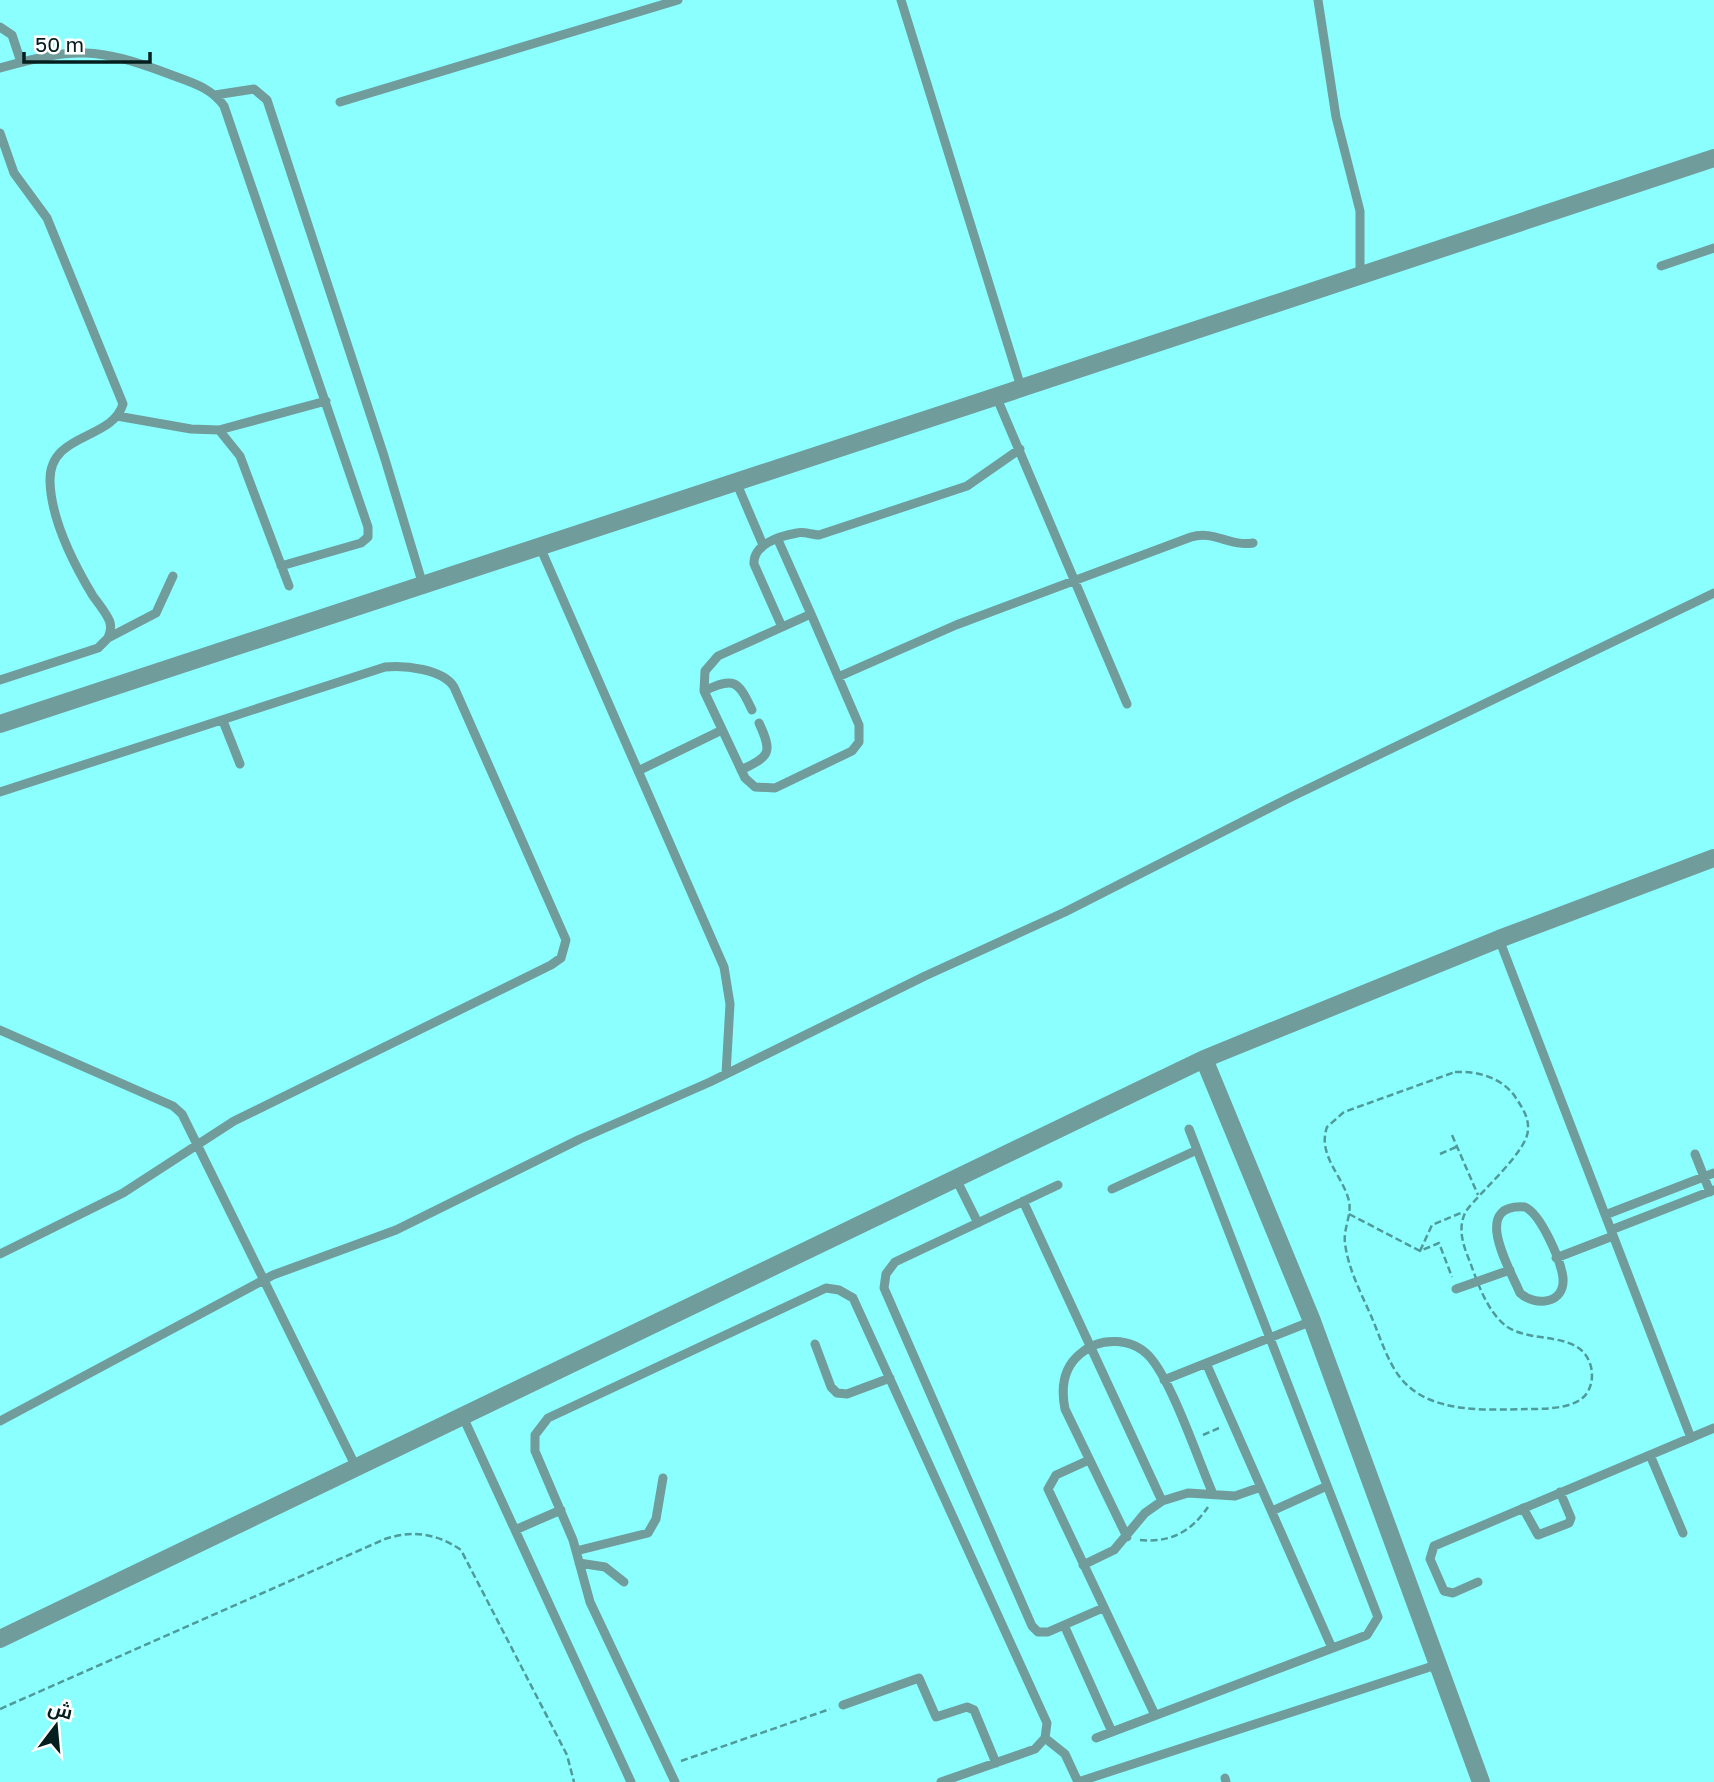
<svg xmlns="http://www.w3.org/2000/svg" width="1714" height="1782" font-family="'Golos Text',Cairo,sans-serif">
	<rect width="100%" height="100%" fill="#8bfffe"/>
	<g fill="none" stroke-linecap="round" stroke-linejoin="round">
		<path stroke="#4f9a9a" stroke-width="2.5" stroke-dasharray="7 3.5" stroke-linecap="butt" d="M1455,1072C1477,1071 1500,1077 1514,1095C1521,1106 1529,1116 1528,1130C1527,1152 1480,1192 1466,1211C1457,1228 1463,1245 1470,1262C1478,1284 1487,1311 1506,1326C1532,1345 1582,1329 1591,1367C1593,1376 1592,1385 1587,1393C1577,1409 1545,1409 1527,1409C1485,1410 1427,1414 1399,1376C1387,1360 1380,1337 1372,1318C1362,1295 1348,1269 1345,1243C1343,1229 1352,1215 1349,1201C1343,1176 1317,1155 1327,1127L1344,1112Z
			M1452,1135L1478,1195
			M1440,1154L1456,1147
			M1349,1214L1420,1251L1439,1243L1452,1277
			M1420,1251L1432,1225L1463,1212
			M1203,1435L1219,1428
			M1140,1540C1170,1543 1191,1532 1208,1507
			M0,1709L385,1539C413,1530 436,1533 461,1550L567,1755L574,1782
			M681,1761L830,1709"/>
		<path stroke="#709c9c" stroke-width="9" d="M901,0L1021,387
			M1318,0L1336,117L1360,211V275
			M0,27L12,35L21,62
			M0,68C75,47 96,47 169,74C190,82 211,87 224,106L368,527V537L361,543L281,566
			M215,95L254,89L267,100L384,456L423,585
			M340,102L678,0
			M0,133L14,173L47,218L123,404C112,441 49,432 50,481C51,520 73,563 93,596C98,603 104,610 108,618C112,624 111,631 108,638L98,648L0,680
			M1661,266L1714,248
			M996,396L1127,704
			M117,416L191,429L219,430L326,401
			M219,430L240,456L289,586
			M737,484L763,545
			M778,540L811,614
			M540,547L724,967L730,1004L726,1074
			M811,614L859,725V742L852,751L775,788L755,787L745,778L704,691L705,671L718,656Z
			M782,627L754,564C753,544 780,536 797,533C804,531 812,535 819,535L967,486L1020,449
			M108,638L156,613L173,576
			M838,677L956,625L1191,537C1214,530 1230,547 1253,543
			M704,691C734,677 738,680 752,710
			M223,721L240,764
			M741,770C770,756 773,753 759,723
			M638,771L722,730
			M0,792L385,667C404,665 443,669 454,687L566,940L561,958L551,965L234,1121L123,1193L0,1254
			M1499,939L1691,1438
			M0,1030L173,1106L182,1114L356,1467
			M1695,1154L1710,1192
			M955,1177L978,1223
			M1058,1185L895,1262L886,1274L884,1288L1032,1626L1038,1632H1048L1103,1608
			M1112,1189L1197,1150
			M1023,1201L1162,1501
			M1525,1207C1541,1214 1561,1261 1563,1278C1565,1304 1535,1307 1520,1293C1510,1269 1470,1203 1525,1207Z
			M1605,1215L1714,1173
			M1611,1230L1714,1190
			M1556,1258L1613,1236
			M1456,1289L1510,1270
			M815,1344L831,1387L837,1393L847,1394L890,1378
			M1206,1363L1332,1648
			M1164,1380L1312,1321
			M463,1417L631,1782
			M0,1421L273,1275L396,1230L580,1139L710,1082L925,976L1065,912L1289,798L1714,593
			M1650,1455L1683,1533
			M1089,1460L1056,1475L1048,1489L1155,1715
			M1523,1508L1538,1535L1569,1523L1571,1518L1560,1492
			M1272,1511L1327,1486
			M515,1530L561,1510
			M1127,1537L1065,1409C1061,1389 1063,1368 1080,1354C1099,1337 1131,1337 1149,1356C1172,1381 1198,1460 1213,1494
			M576,1551L648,1533L656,1519L663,1478
			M579,1563L605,1567L624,1582
			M1083,1565L1114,1550L1145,1513L1162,1501L1188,1493L1235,1496L1261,1487
			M1478,1582L1453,1593L1444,1591L1430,1559L1434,1546L1714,1428
			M1064,1625L1112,1732
			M843,1705L919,1678L936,1717L967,1707L974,1710L996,1763
			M1045,1738L1065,1754L1078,1782L1436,1665
			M1096,1738L1367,1635L1378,1617L1189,1129
			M1225,1778L1226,1782
			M675,1782L590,1602L573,1540L535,1451V1435L548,1418L826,1288L839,1290L853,1298L1047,1723L1045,1738L1035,1749L941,1782"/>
		<path stroke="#709c9c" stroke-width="18" d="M0,724C572,539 1143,347 1714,158
			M1204,1059L1312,1321L1481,1782
			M0,1639L1204,1059L1499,939L1714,858"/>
	</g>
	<g transform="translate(56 1726) rotate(16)" stroke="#ffffff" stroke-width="5" paint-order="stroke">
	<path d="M0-5L12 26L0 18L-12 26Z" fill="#051f1f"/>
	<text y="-10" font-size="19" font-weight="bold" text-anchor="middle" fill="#051f1f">ش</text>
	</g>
	<path d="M24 52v10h126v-10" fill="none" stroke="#051f1f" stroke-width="3.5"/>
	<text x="35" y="52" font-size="21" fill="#051f1f" stroke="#ffffff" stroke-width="5" paint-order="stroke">50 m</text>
</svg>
